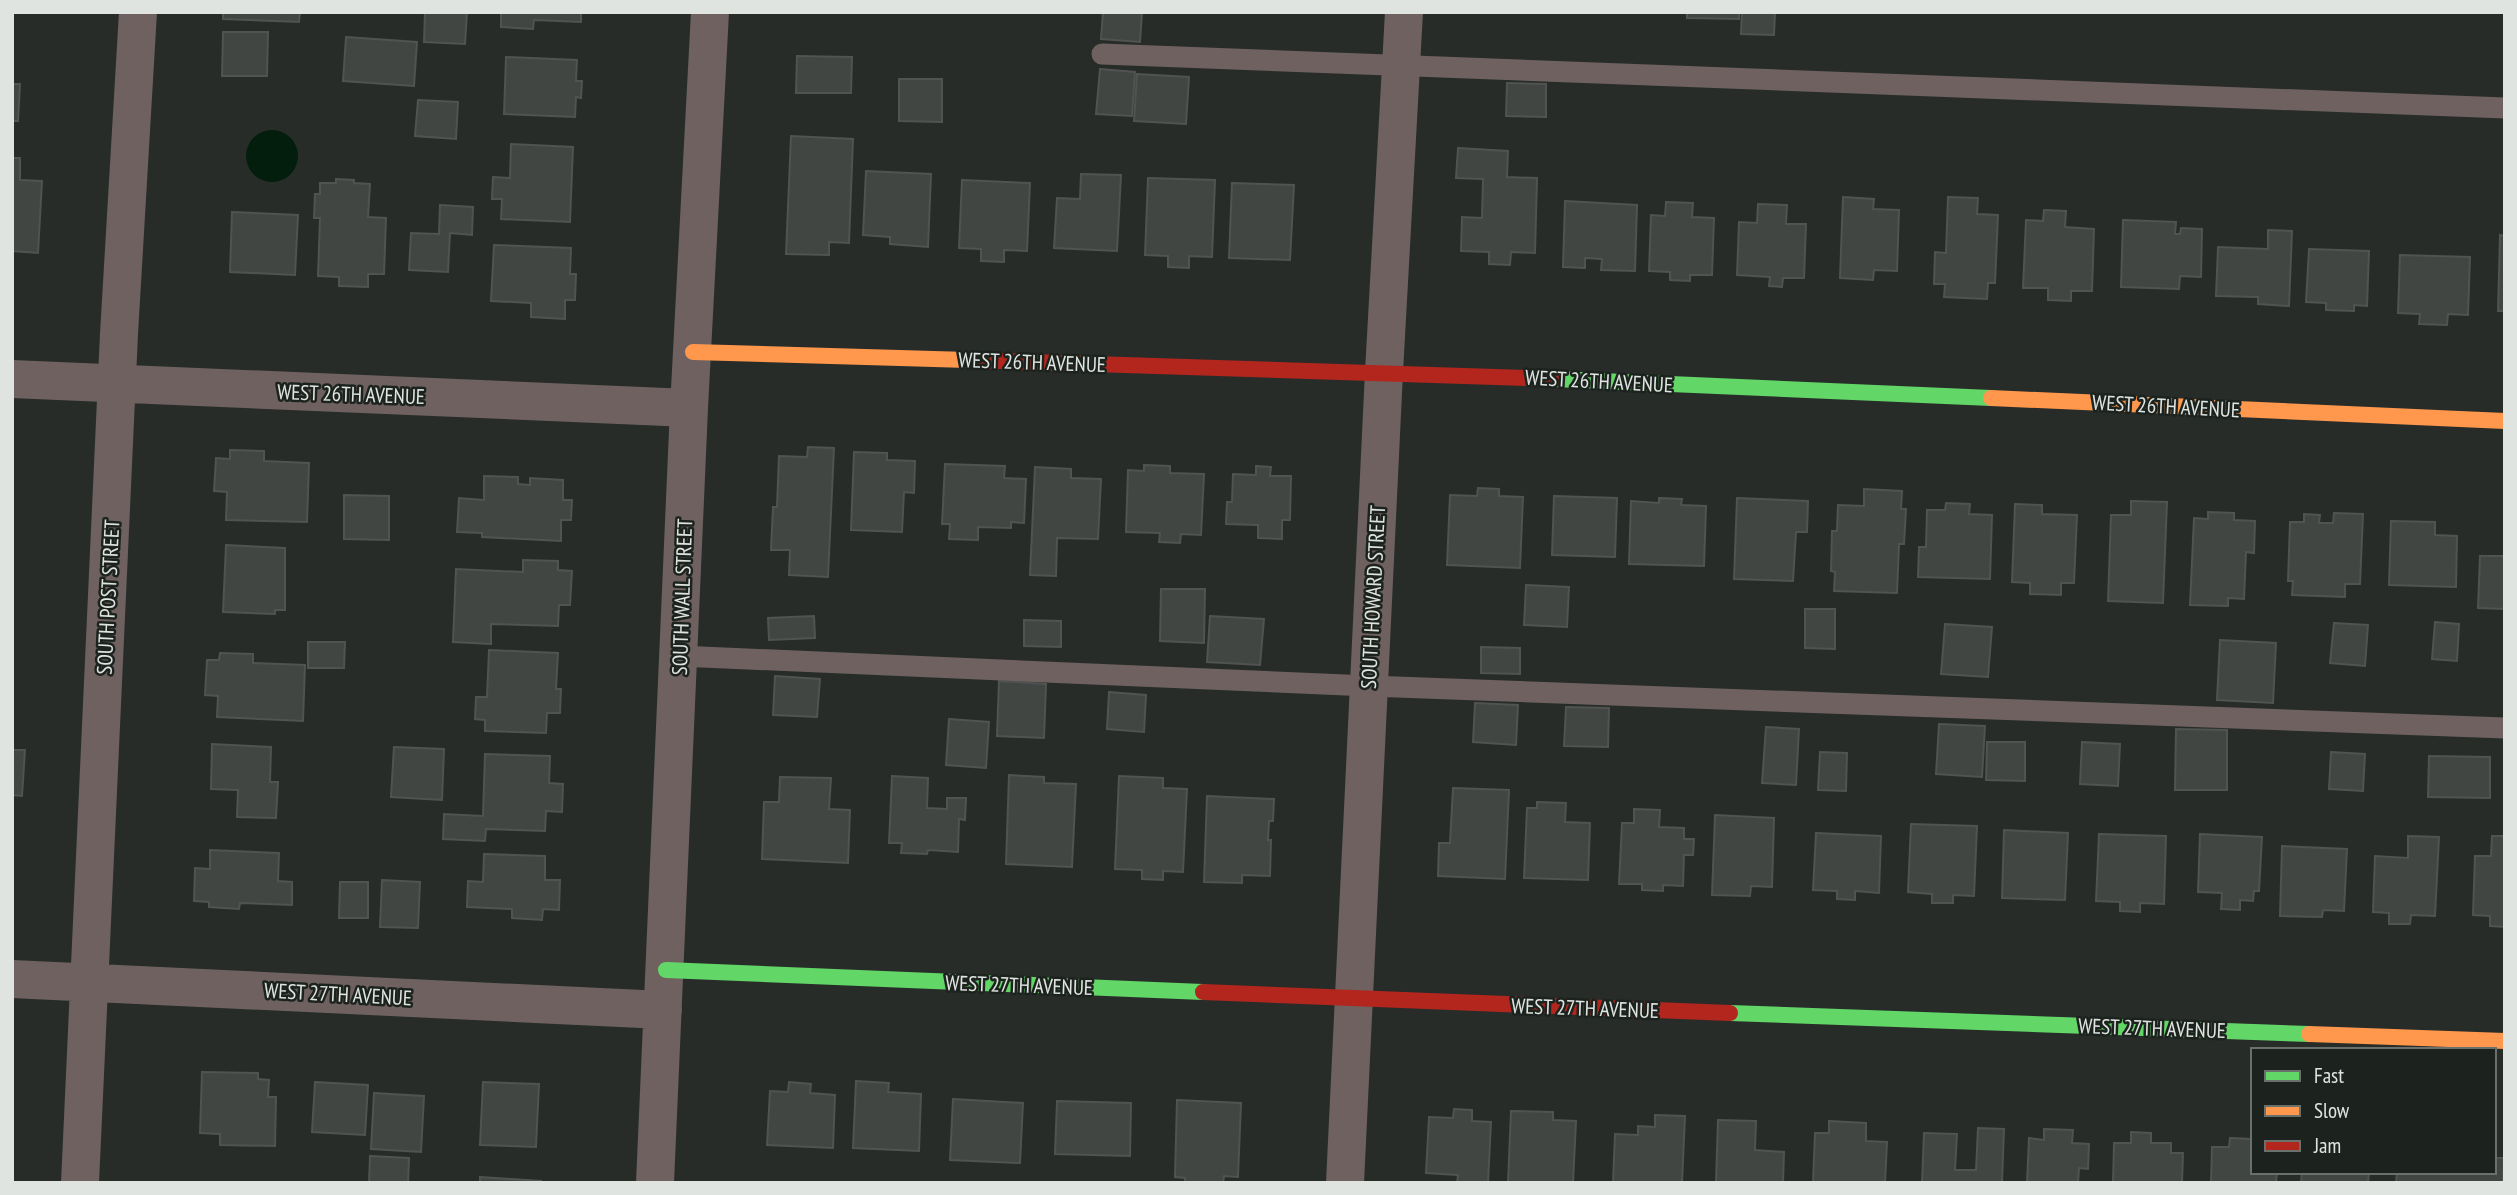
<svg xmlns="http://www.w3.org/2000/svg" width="2517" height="1195" font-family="'PT Sans Narrow',sans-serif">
	<rect width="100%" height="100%" fill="#272c29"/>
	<path fill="#041e0e" d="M246 156a26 26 0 1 1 52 0a26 26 0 1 1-52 0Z"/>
	<path fill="#424643" stroke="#505351" stroke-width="2" d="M223,12H300L299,22L223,19Z
		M425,12H467L465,44L424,42Z
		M501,12H581V22L534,20L533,29L501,27Z
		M1103,12H1142L1140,42L1101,39Z
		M1687,12H1739V19L1687,18Z
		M1742,12H1775L1774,35L1741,34Z
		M223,32H268L267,76H222Z
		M346,37L417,42L414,86L343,81Z
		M797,56L852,57L851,93H796Z
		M506,57L577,60L576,81H582L581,98L576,97L575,117L504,114Z
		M1100,69L1135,72L1132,116L1096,114Z
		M1137,74L1189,77L1186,124L1134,121Z
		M899,79H942V122L899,121Z
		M1507,83L1546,84V117L1506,116Z
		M12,84H20L18,121H12Z
		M418,100L458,102L456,139L415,136Z
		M791,136L853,139L849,243L829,242V255L786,254Z
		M511,144L573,147L570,222L501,219L502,199H492L493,177L510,178Z
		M1458,148L1508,151L1507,177L1537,178L1535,253L1511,252L1510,265L1489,264V252L1461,251L1462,217L1482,218L1483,179L1456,178Z
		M12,158H20V180L42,181L38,253L12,251Z
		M866,171L931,174L928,247L890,244V237L863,235Z
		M1081,174L1121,175L1117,251L1054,248L1057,198L1080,199Z
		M1148,178L1215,180L1212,257L1189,256V268L1168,267V256L1145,255Z
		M336,179L354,180V183L370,184L368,217L386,218L384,274H368V287L339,286V277L318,276L320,218H314L315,194H320V183H336Z
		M962,180L1030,183L1027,251L1004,250V262L981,261V249L959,248Z
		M1232,183L1294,185L1290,260L1229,258Z
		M1843,197L1874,199L1873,209L1899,210L1897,271L1874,270L1873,280L1840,278Z
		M1948,197L1978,198L1977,214L1998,215L1995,283H1988L1987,299L1944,297L1945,284H1934L1935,252L1946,253Z
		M1565,201L1637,205L1635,271L1601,270L1602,259L1585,258V268L1563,267Z
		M1666,202L1693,203L1692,217L1714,218L1712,275H1690V281L1670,280V272L1649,271L1651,215L1665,216Z
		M1758,204L1787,205L1786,224H1806L1804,278H1783L1782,287L1769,286L1770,277L1737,275L1739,222L1757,223Z
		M440,205L473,207L472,235L450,233L448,272L409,270L411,233L439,234Z
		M2044,210L2066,211L2065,227L2094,229L2092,291H2071V301L2048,300V288H2023L2026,220L2043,221Z
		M232,212L298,215L295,275L230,272Z
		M2123,220L2176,222L2175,234H2180L2181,228L2202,229L2201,277L2180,276L2179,289L2121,287Z
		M2268,230L2292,231L2289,306L2258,304V297L2216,296L2218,247L2268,249Z
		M2500,235L2505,236V311H2498Z
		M494,245L571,248L570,274H576L575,300H565V319L531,317V303L491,301Z
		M2309,249L2369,251L2367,306L2354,305V311L2326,310V303L2306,302Z
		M2400,255L2470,257L2468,315L2448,314L2447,325L2419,324L2420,314L2398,313Z
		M808,447L834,448L828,577L789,575L790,550H771L773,507H777L779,456L807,457Z
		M230,450L264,451V461L309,463L307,522L226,520L227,492L214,491L216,458L230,459Z
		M854,452L887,453V460L915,461L914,493L904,492L902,532L851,530Z
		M945,464L1005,466L1004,478L1026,479L1024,523L1011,522V528L978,527V540L949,539L950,524H942Z
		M1144,465L1170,466V473L1204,474L1201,535L1181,534L1180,543L1159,542L1160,533L1126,532L1128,470L1144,471Z
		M1256,466L1271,467L1270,476H1291L1290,520H1282V539L1258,538V525L1226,524L1227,502H1232L1233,474L1256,475Z
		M1035,467L1071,469V478L1101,479L1098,539L1057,538L1056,576L1030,575Z
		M484,476L518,477V484L530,485V478L563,480V500H572L571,520H561V541L482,537V533L457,532L459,498L484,500Z
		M1478,488L1499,489V496L1523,497L1520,568L1447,565L1450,495L1477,496Z
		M1864,489L1902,491L1901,509H1906L1904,544H1899L1897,593L1834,591L1835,572L1831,571L1832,531H1837L1838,505L1864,506Z
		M344,495L389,496V540L344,539Z
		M1554,496L1617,498L1615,557L1552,555Z
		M1659,498L1682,499L1681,505L1706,506L1704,566L1629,564L1631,501L1659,503Z
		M1737,498L1808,501L1807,532H1796L1793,581L1734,579Z
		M2131,501L2167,502L2163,603L2108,601L2111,515H2131Z
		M1946,503L1970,504L1969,514L1992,515L1990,579L1918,577L1919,547H1926L1927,510H1945Z
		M2015,504L2042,505V514L2077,515L2074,583H2061V595L2030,594V583L2012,582Z
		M2208,512L2234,513V520L2255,521L2254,553L2246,552L2244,599L2228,598V606L2190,605L2194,518L2208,519Z
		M2334,513L2363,514L2360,584H2345V597L2292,595L2293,581H2288L2290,522H2304V514L2320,515L2319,523H2333Z
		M2391,521L2435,522V535L2457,536L2456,587L2389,585Z
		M2505,537V609L2478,608L2480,556H2504Z
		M226,545L285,548V610H275V614L223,612Z
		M523,560L558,561V570L572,571L570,605H559L558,626L491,624V644L453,642L456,569L523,572Z
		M1526,585L1569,587L1567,627L1524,625Z
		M1161,589H1205L1204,643L1160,641Z
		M1805,609H1835V649L1805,648Z
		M814,616L815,638L769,640L768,618Z
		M1210,616L1264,619L1260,665L1207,662Z
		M1024,620L1061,621V647L1024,646Z
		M2435,622L2459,624L2457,661L2432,659Z
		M2334,623L2368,625L2365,666L2330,663Z
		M1945,624L1992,627L1988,677L1941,674Z
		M2220,640L2276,643L2273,703L2217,700Z
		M308,642H345L344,668H308Z
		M1481,647L1520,648V674L1481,673Z
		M489,650L558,653L556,689H561L560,713H547L546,733L485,731V720L475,719L476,697H487Z
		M220,653L253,654V663L305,665L303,721L217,717L218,696L205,695L207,660H219Z
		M775,676L820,679L817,717L773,715Z
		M999,681L1046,684L1044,738L997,736Z
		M1109,692L1146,695L1144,732L1107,729Z
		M1475,703L1518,705L1516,745L1473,742Z
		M1566,707L1609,708L1608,747L1564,746Z
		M949,719L989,722L986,768L946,765Z
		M1939,724L1985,726L1982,777L1936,774Z
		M1766,727L1799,729L1796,785L1762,783Z
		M2176,729L2227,730V790H2175Z
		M1987,742H2025V781L1986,780Z
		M2082,742L2120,744L2118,786L2080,784Z
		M212,744L271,747L270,782H278L276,818L237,817L238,790L211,789Z
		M394,747L444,749L442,800L391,797Z
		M12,750H25L22,796L12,795Z
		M1820,752L1847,753L1846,791L1818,790Z
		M2331,752L2365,754L2363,791L2329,789Z
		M485,754L550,756L549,783L563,784L562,812L546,811L545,831L486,829L485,841L443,839L444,814L483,816Z
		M2429,756L2490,757V798L2428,797Z
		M1009,775L1044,777V783L1076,784L1072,867L1006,864Z
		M892,776L928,778L927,808L947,809V798H966L965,820L959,819L958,852L928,850L927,854L901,853L902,843H889Z
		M1119,776L1163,778V788L1187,789L1183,872L1163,871V880L1142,879V870L1115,869Z
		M780,777L831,778L829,809L850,810L848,863L762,859L764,802H779Z
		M1453,788L1509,790L1505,879L1438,876L1439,843H1450Z
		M1207,796L1274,799L1273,821H1269L1268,840H1271L1270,876L1242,875V883L1204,882Z
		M1537,802L1566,803L1565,822L1590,823L1588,880L1524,878L1527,808H1537Z
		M1634,809L1660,810L1659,827L1684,828V839H1694L1693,855H1684L1683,886L1663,885V891L1642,890V884H1619L1622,823H1634Z
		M1715,815L1774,818L1772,887L1751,886L1750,896L1712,895Z
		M1911,824L1977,826L1974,896L1953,895V903H1932V894L1908,892Z
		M2004,830L2068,833L2065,900L2002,898Z
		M1816,833L1881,836L1879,893L1855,891V900L1837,899V891L1813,890Z
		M2099,834L2166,836L2164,904L2140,903V912L2120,911V902L2096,901Z
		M2200,834L2262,837L2259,891H2254L2253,901L2240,900V910L2221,909L2222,893L2198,892Z
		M2408,836L2439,837L2435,916L2411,915L2410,924H2389V913L2373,912L2375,856L2408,858Z
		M2492,836H2505V927L2490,926V916L2473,915L2475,856H2491Z
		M2282,846L2347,849L2344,911L2323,910L2322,917L2280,916Z
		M210,850L279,853L278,881L292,882V905L240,903L239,909L209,907V902L194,901L195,868L210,869Z
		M484,854L545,856V880H560L559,910L543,909L542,920L512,918V909L467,907L468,881L483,882Z
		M382,880L420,882L418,928L380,927Z
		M340,882H368V918H339Z
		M202,1072L258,1073V1079L269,1080L268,1097H276L275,1146L220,1145V1134L200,1133Z
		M856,1081L889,1083L888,1092L921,1094L919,1151L853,1148Z
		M315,1082L368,1085L365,1135L312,1132Z
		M483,1082L539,1084L536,1147L480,1145Z
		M789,1082L811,1084L810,1093L835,1095L833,1148L767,1145L770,1091L788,1092Z
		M374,1093L424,1096L421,1152L371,1149Z
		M953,1099L1023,1103L1020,1163L950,1160Z
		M1177,1100L1241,1103L1238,1177L1224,1176L1223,1183L1185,1182V1178L1175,1177Z
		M1057,1101L1131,1103L1130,1156L1055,1154Z
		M1454,1109L1472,1110V1121L1491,1122L1488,1183H1457L1458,1175L1426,1173L1429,1117L1453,1118Z
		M1511,1111L1553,1112V1120L1576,1121L1573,1183H1508Z
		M1655,1115L1685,1116L1682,1183H1613L1615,1134L1638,1135V1126L1655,1127Z
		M1718,1120L1756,1121L1755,1150L1784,1152L1783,1183H1716Z
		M1829,1121L1866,1123V1141L1887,1142L1885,1183H1813L1815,1133H1829Z
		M1978,1128L2004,1129L2002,1183H1922L1924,1133L1957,1134L1955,1170H1976Z
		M2044,1129L2073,1130L2072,1143L2089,1144L2088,1169L2079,1168L2078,1183H2027L2029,1138L2044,1140Z
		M2131,1132L2151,1133V1143H2171V1153H2183L2182,1183H2113L2114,1143H2131Z
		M2230,1138L2253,1139V1172H2277L2276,1183H2211L2212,1147H2229Z
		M370,1156L409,1158L408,1183H369Z
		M2494,1158H2504L2503,1183H2396L2397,1172H2494Z
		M2302,1172H2369L2368,1183H2301Z
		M480,1177L541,1181V1183H480Z"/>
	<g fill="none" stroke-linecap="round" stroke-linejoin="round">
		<path stroke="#6e615f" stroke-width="21" d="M1102,54L2505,108
			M679,656L1369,686L2505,728"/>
		<path stroke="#6e615f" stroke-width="38" d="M12,379L689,408
			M12,979L663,1010
			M80,1183L119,334L138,12
			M655,1183L689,408L710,12
			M1345,1183L1384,372L1404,12"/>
		<path stroke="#63d668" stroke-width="16" d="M1555,379L1991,398
			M666,970L1203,992
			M1730,1013L2309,1034"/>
		<path stroke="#ff974d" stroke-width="16" d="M693,352L968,360
			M1991,398L2505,421
			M2309,1034L2505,1041"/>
		<path stroke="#b3261e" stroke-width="16" d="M968,360L1555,379
			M1203,992L1730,1013"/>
	</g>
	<g text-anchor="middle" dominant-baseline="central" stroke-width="5" stroke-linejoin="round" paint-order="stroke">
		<g font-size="21" fill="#dfe4e0" stroke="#1c231e">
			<text transform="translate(1032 362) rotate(2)">WEST 26TH AVENUE</text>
			<text transform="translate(1599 381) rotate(3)">WEST 26TH AVENUE</text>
			<text transform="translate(351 394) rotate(2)">WEST 26TH AVENUE</text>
			<text transform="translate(2166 406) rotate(3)">WEST 26TH AVENUE</text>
			<text transform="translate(108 597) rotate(-87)">SOUTH POST STREET</text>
			<text transform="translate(682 597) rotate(-88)">SOUTH WALL STREET</text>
			<text transform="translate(1373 597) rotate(-87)">SOUTH HOWARD STREET</text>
			<text transform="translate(1019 985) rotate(2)">WEST 27TH AVENUE</text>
			<text transform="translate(338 994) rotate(3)">WEST 27TH AVENUE</text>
			<text transform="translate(1585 1008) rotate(2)">WEST 27TH AVENUE</text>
			<text transform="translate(2152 1028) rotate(2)">WEST 27TH AVENUE</text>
		</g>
	</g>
	<rect width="2517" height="1195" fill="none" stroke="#dfe4e0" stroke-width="28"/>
	<rect x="2251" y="1048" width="245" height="126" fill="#1c231e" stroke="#6a706c" stroke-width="2"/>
	<rect x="2265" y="1071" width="35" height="10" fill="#63d668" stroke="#6a706c" stroke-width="2"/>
	<text x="2314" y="1083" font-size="21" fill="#dfe4e0">Fast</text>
	<rect x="2265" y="1106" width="35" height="10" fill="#ff974d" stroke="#6a706c" stroke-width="2"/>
	<text x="2314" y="1118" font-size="21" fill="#dfe4e0">Slow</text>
	<rect x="2265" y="1141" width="35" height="10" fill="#b3261e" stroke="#6a706c" stroke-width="2"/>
	<text x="2314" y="1153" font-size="21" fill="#dfe4e0">Jam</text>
</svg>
